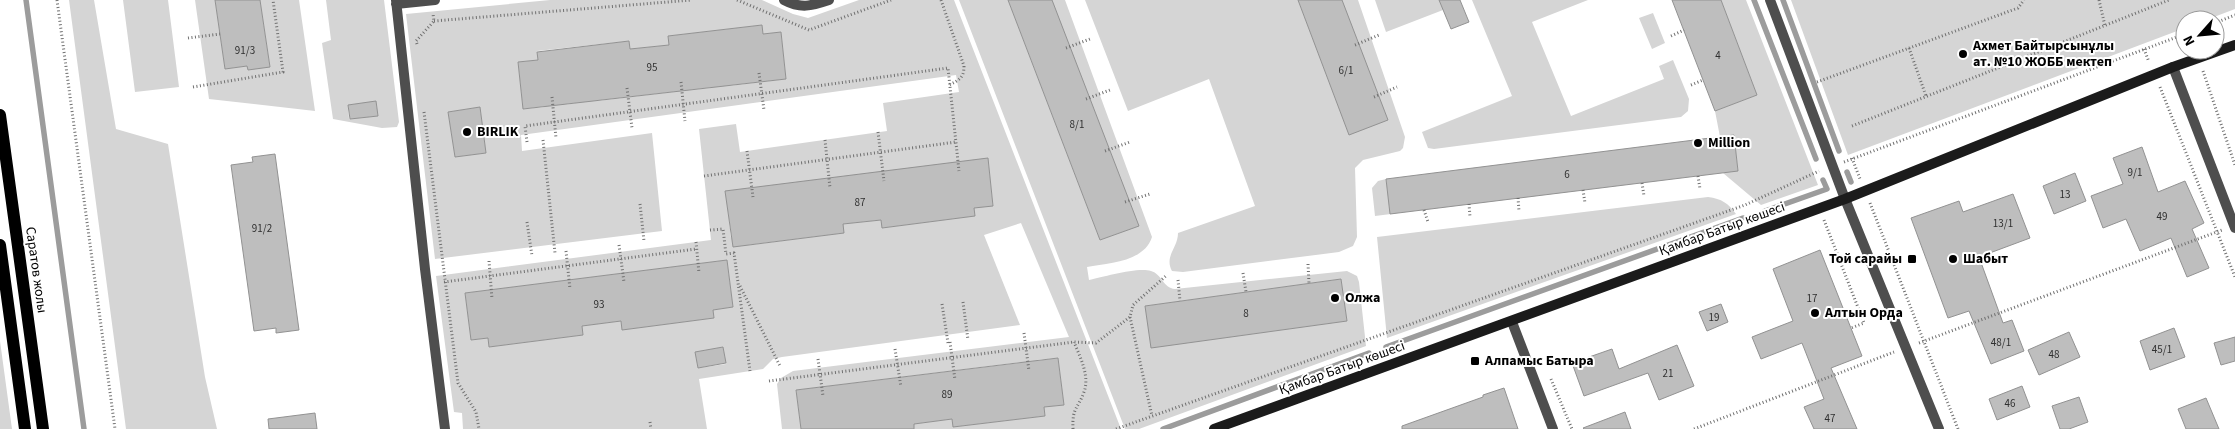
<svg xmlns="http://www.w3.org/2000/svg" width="2235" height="429" font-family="'Source Sans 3',sans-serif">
	<rect width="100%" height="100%" fill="#fff"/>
	<path fill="#d5d5d5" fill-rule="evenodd" d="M69,0H94L116,129L168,144L205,377L217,429H126Z
		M123,0H168L179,87L135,92Z
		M195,0H215L225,69L247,66L248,70L270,66L260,0H299L315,111L209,99Z
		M326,0H384L399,122L397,127L382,128L333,119L322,43L331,40ZM376,102L378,116L349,119L348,105Z
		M550,0H762L793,14L808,18L859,0H954L1121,429H914V424L952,419L953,427L1045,416L1044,407L1064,405L1058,358L1037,360V370L1023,371L1022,362L796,390L801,429H782L777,384L781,378L793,371L1069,337L1021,223L984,235L1020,325L782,357L773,359L763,369L699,379L707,429H463L462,413L454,412L436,276L711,240L699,129L736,124L740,152L887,131L883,103L959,92L956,75L521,135L522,151L652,133L662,231L435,259L406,14ZM762,25L763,34L781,32L786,79L728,86L727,76L710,88L690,90L689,81L673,92L597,101L596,92C576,106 567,108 544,98L545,107L523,109L518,62L538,60L537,51L629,41L630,49L669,45L668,36ZM480,107L486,153L455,157L448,112ZM988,159L993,205L974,208V216L883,228L881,220L843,224V233L750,245L731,238L726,191ZM727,260L733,307L713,310L714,318L622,330L621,321L582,326L583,335L489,347L488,338L471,340L465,293ZM723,347L726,364L698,368L696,352Z
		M959,0H1008L1100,240L1138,226L1048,0H1065L1152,237C1144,262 1109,263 1087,267L1089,280C1104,277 1137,267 1151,271C1162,274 1163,288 1175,289L1347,271L1357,276L1359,282L1366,346L1139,429H1125ZM1341,279L1347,321L1145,306Z
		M1085,0H1298L1350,135L1342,0H1358L1405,137L1403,148L1400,151L1363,160L1355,168L1357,237L1353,246L1339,252L1183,272L1172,271C1164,256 1178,248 1178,233L1255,206L1209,79L1128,111Z
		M1375,0H1445L1443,10L1386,32Z
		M1472,0H1588L1532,22L1571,116L1664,79L1659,66L1673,60L1689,99L1688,111L1681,117L1434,149L1428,148L1422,132L1512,96Z
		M1721,0H1746L1818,185L1761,205L1723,173L1738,170L1734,135L1720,137L1715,111L1757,95Z
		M1791,0H2235V9L2206,20H2185V28L1848,155Z
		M1653,13L1665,43L1652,49L1639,18Z
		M1386,179L1391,214L1375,216L1372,188L1378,181Z
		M1708,197C1722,199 1728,203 1736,214L1387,338L1377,237Z
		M0,341L12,429H0Z"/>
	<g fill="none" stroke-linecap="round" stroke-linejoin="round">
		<path stroke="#9c9c9c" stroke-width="5.5" d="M26,0L84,429
			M1754,0L1816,159
			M1783,0L1839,151
			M1847,172L1851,182
			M1765,211L1827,189L1823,180
			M1386,347L1743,218
			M1163,429L1369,353"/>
	</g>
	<path fill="#bebebe" stroke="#929292" d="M215,0H260L270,67L248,70L247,66L225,69Z
		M1008,0H1052L1139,226L1100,240Z
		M1298,0H1342L1388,120L1349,135Z
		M1439,0H1460L1469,22L1451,29Z
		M1672,0H1721L1757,95L1715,111Z
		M762,25L763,34L781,32L786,79L523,109L518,62L538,60L537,52L629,41L630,49L669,45L668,36Z
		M376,101L378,116L350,119L348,105Z
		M480,107L486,153L455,157L448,112Z
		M1734,135L1738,171L1390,214L1386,179Z
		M2142,147L2158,192L2185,181L2204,223L2192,229L2209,268L2187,277L2171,238L2140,251L2126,219L2103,228L2091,196L2123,184L2113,158Z
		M275,154L299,330L276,333V328L254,331L231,165L253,162L252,157Z
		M988,158L993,206L974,208L975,216L882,228L881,220L843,224L844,233L733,247L725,191Z
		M2075,173L2086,201L2054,214L2043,186Z
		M2013,194L2030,238L1979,257L2003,323L2012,320L2024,351L1991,364L1969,311L1948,318L1911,218L1959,201L1963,212Z
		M1820,250L1862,356L1831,368L1857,429H1814L1804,407L1824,399L1802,343L1761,359L1752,337L1793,321L1773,269Z
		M727,260L733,307L713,310L714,318L622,330L621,321L582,326L583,335L489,347L488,338L471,340L465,293Z
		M1341,279L1347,321L1151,348L1145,306Z
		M1721,304L1728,322L1707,331L1699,312Z
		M2174,328L2185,357L2150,370L2140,341Z
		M2069,332L2080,357L2039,375L2028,350Z
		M2235,337V361L2221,365L2214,343Z
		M1677,345L1694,386L1659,400L1648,373L1584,396L1572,363L1612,349L1619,369Z
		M723,347L726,363L698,368L695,352Z
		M1058,358L1064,405L1044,407L1045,416L953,427L952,419L914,424V429H801L796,390Z
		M2022,386L2030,407L1997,420L1989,399Z
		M1504,388L1518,429H1402V426L1483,397V395Z
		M2079,397L2088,422L2069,429H2060L2052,406Z
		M2206,398L2219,429H2186L2178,409Z
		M1625,412L1631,429H1584L1583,428Z
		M315,413L317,429H269L268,419Z"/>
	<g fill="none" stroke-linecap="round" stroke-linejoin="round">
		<path stroke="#707070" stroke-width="3" stroke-dasharray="1 2.5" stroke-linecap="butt" d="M57,0L115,429
			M737,0L809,30L891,0
			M941,0L964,66C964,78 959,80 949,85
			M2099,0L2105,26
			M434,21L692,0
			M2215,23L2235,15
			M1671,36L1684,30
			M188,38L220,34
			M417,44L416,41L434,21L433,14
			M1355,45L1379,35
			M1066,48L1090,39
			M1909,48L1926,96
			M2144,49L2149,62
			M2203,71L2235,165
			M759,73L764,110
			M681,82L685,121
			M1817,82L2018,8L2024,0
			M1691,85L1703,80
			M193,87L283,72L273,0
			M2160,87L2235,277
			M627,88L632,128
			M552,97L556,138
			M1374,97L1397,87
			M1086,99L1110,90
			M424,112L458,383L476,412L479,429
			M1852,126L2169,0
			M878,132L884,181
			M543,140L555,253
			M825,140L830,188
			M527,142L525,126L948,68L959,171
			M747,151L753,197
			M1105,151L1130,142
			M1852,158L1860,179
			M1844,162L2185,34
			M704,176L956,142
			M1698,176L1700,189
			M1642,183L1644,196
			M1583,190L1585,203
			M1518,198L1519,211
			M1125,202L1150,194
			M1870,203L1958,429
			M640,204L644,241
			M1469,204L1470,217
			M1424,210L1428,222
			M1824,220L1864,323L1851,328
			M527,222L532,256
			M710,230L723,229L726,254L734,253L750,371
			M696,242L699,273
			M619,245L624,282
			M566,251L570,289
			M489,261L492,299
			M1308,264L1309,283
			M1243,273L1246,292
			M1178,280L1180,301
			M444,282L696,249
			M740,286L780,366
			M963,302L968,340
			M942,304L948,343
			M1130,317L1152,416
			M1024,333L1029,371
			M950,342L955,380
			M1919,343L2222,230
			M895,349L901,387
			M818,359L823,396
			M1551,379L1572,429
			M769,381L1027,348L1074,342L1096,343L1130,317L1133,305L1167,275
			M650,422L651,429
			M1073,429C1072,407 1078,409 1084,392C1090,376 1080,357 1074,342
			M1116,429L1745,205L1819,171
			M1694,429L1894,352"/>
		<path stroke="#4e4e4e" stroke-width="10" d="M396,0L425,269L445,429
			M784,0C801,9 811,6 829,0
			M1770,0L1845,199L1939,429
			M396,4L435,0
			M2173,67L2235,228
			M1512,322L1553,429"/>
		<path stroke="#1b1b1b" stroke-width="10" d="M1214,429L1845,199L2173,67L2235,45"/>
		<path stroke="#000" stroke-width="12" d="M0,115L43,429
			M0,245L25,429"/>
	</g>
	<g fill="#000" stroke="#fff" stroke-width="2">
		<circle cx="1963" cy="54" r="5"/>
		<circle cx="467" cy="132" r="5"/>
		<circle cx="1698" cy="143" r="5"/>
		<rect x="1907" y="254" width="10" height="10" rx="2.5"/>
		<circle cx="1953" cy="259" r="5"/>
		<circle cx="1335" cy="298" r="5"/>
		<circle cx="1815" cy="313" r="5"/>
		<rect x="1470" y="356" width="10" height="10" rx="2.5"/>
	</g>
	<g text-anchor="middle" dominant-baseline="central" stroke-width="4" stroke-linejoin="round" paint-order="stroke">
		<g font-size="11" fill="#303030">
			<text x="245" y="50">91/3</text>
			<text x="1718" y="55">4</text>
			<text x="652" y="67">95</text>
			<text x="1346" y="70">6/1</text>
			<text x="1077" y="124">8/1</text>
			<text x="2135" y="172">9/1</text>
			<text x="1567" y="174">6</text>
			<text x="2065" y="194">13</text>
			<text x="860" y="202">87</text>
			<text x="2162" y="216">49</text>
			<text x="2003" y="223">13/1</text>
			<text x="262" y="228">91/2</text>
			<text x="1812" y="298">17</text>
			<text x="599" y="304">93</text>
			<text x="1246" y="313">8</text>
			<text x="1714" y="317">19</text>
			<text x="2001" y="342">48/1</text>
			<text x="2162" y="349">45/1</text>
			<text x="2054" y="354">48</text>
			<text x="1668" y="373">21</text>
			<text x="947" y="394">89</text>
			<text x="2010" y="403">46</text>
			<text x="1830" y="418">47</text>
		</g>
		<g font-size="14" font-weight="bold" fill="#000" stroke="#fff" text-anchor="start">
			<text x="1973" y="46">Ахмет Байтырсынұлы<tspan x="1973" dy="16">ат. №10 ЖОББ мектеп</tspan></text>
			<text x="477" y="132">BIRLIK</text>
			<text x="1708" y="143">Million</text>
			<text x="1902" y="259" text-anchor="end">Той сарайы</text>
			<text x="1963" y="259">Шабыт</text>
			<text x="1345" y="298">Олжа</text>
			<text x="1825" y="313">Алтын Орда</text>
			<text x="1485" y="361">Алпамыс Батыра</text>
		</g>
		<g font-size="14" fill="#000" stroke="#fff">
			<text transform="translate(1722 229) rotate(-20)">Қамбар Батыр көшесі</text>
			<text transform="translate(36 270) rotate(82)">Саратов жолы</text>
			<text transform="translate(1342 368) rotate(-20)">Қамбар Батыр көшесі</text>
		</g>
	</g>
	<g transform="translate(2200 35) rotate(243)"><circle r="24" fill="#ffffff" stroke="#999999"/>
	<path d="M0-4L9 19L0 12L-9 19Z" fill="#000000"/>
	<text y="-8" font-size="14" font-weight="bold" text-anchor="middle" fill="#000000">N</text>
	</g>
</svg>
